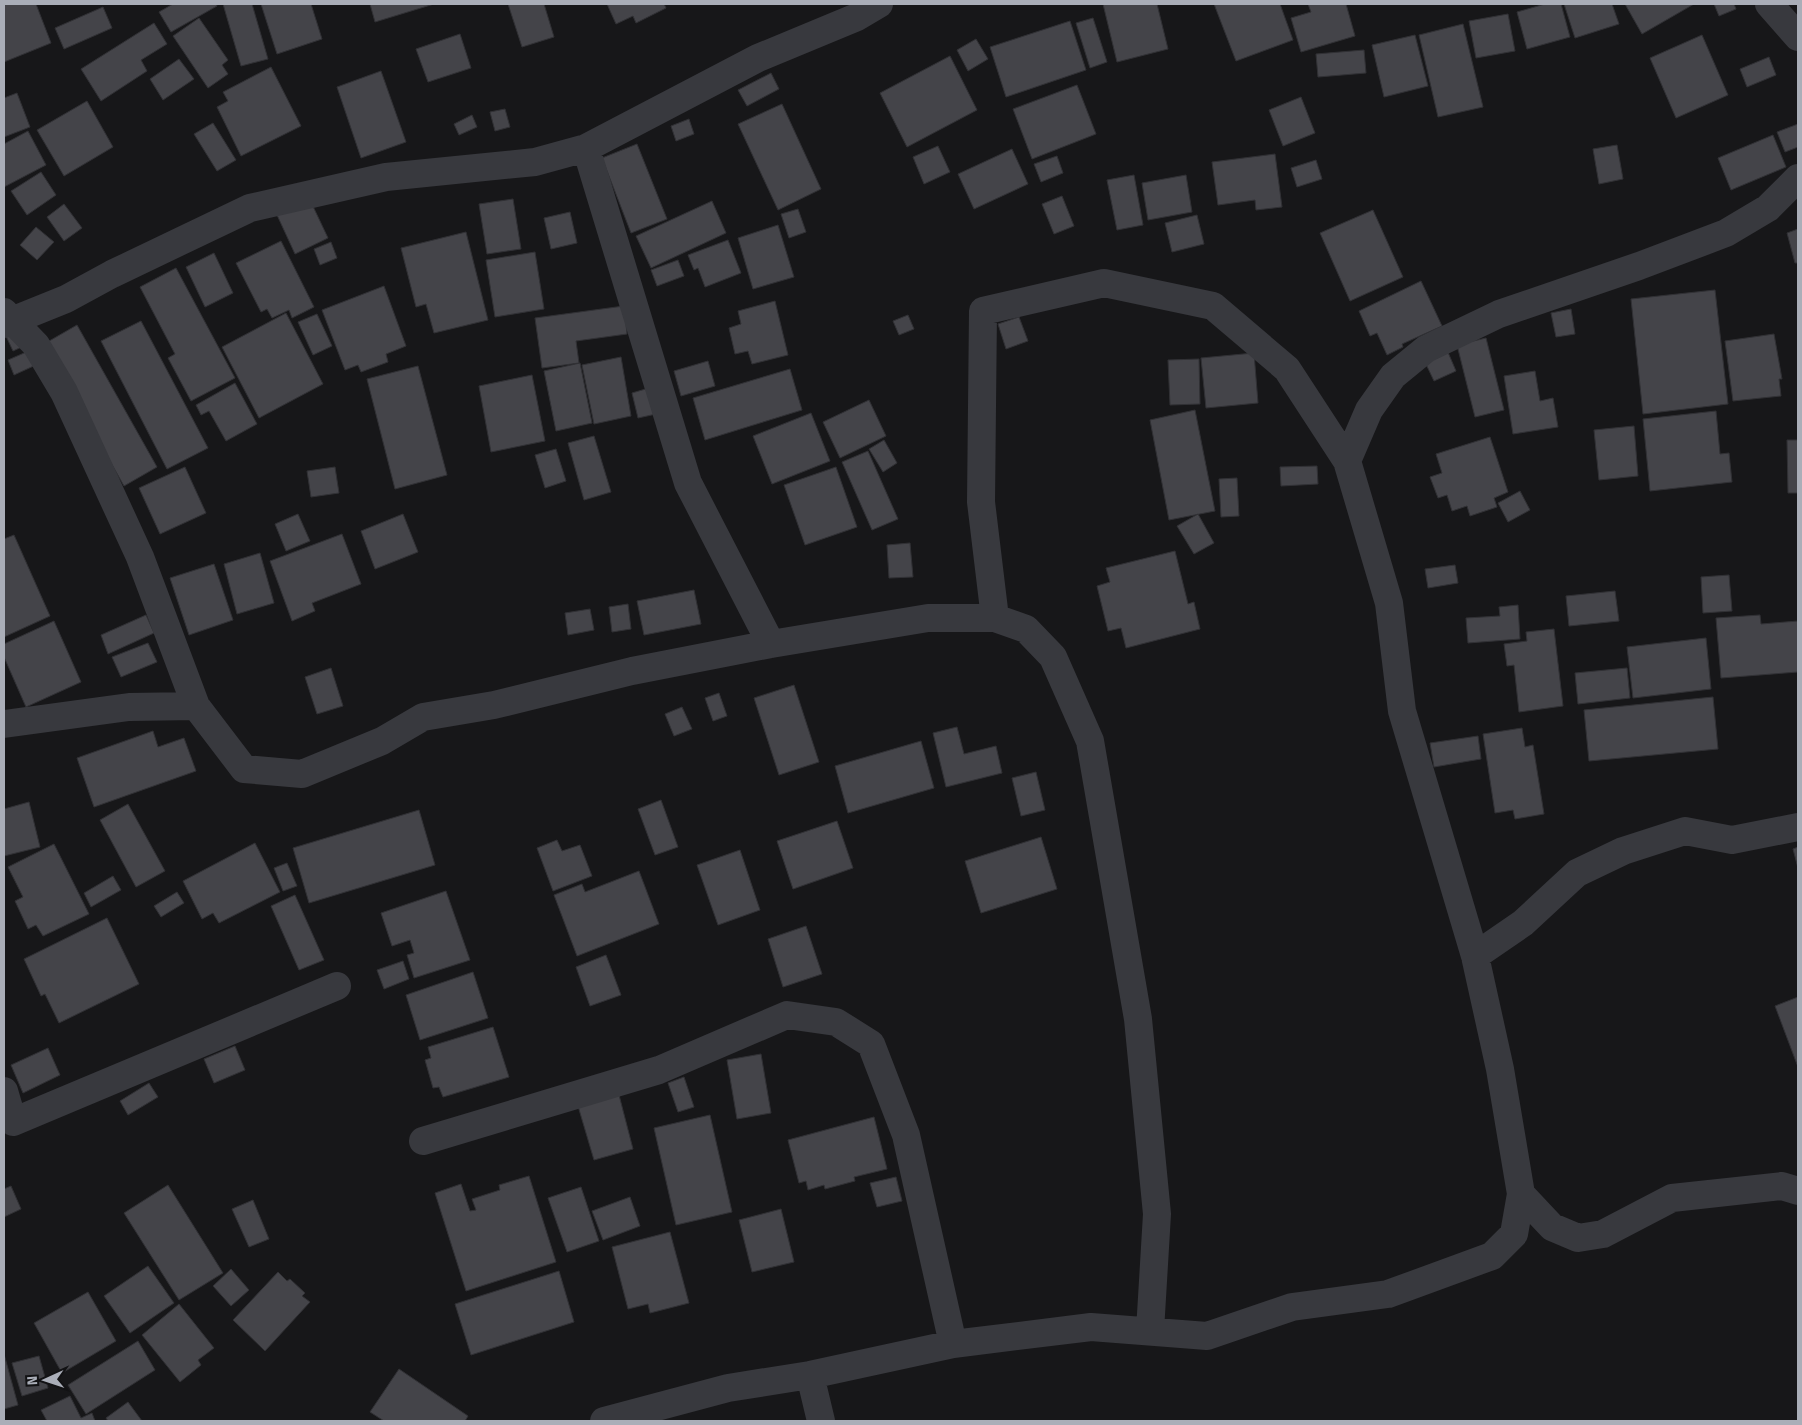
<svg xmlns="http://www.w3.org/2000/svg" width="1802" height="1425" font-family="'Fira Sans',sans-serif">
	<rect width="100%" height="100%" fill="#171719"/>
	<path fill="#444449" stroke="#313135" d="M4,4H36L51,43L4,62Z
		M173,4H216L217,6L171,32L159,12Z
		M223,4H252L268,59L241,66Z
		M261,4H311L322,39L277,54Z
		M370,4H434L375,22Z
		M508,4H544L554,37L522,47Z
		M607,4H664L666,8L636,23L633,16L616,24Z
		M1103,4H1157L1168,49L1117,62Z
		M1214,4H1280L1293,40L1236,61Z
		M1308,4H1346L1355,36L1301,52L1291,18L1311,12Z
		M1545,4H1561L1570,37L1527,49L1517,12Z
		M1564,4H1612L1619,24L1575,38Z
		M1625,4H1694L1642,34Z
		M1714,4H1734L1736,9L1719,16Z
		M103,7L112,28L64,49L55,28Z
		M1508,14L1515,51L1476,58L1469,21Z
		M199,18L228,60L222,65L228,74L208,88L173,36Z
		M1093,18L1107,62L1090,68L1076,23Z
		M1070,21L1086,70L1006,97L990,47Z
		M154,23L167,44L141,60L147,71L101,101L81,69Z
		M1463,24L1483,107L1438,117L1419,35Z
		M460,34L471,68L428,82L416,49Z
		M1415,35L1428,86L1384,97L1372,45Z
		M1702,35L1728,95L1676,118L1650,58Z
		M976,39L988,59L968,71L957,50Z
		M1364,50L1366,73L1318,77L1316,54Z
		M950,56L977,110L907,147L880,93Z
		M1769,57L1776,75L1747,87L1740,69Z
		M179,59L194,79L163,100L150,79Z
		M271,67L301,126L241,156L217,107L228,101L223,92Z
		M381,71L406,142L361,158L337,87Z
		M771,73L779,89L747,106L738,90Z
		M1077,85L1096,134L1032,159L1013,109Z
		M17,93L30,127L4,137V98Z
		M1301,97L1315,133L1283,146L1269,110Z
		M87,101L113,147L64,176L37,130Z
		M782,104L821,189L778,210L738,124Z
		M505,109L510,127L495,131L490,112Z
		M472,115L477,127L459,135L454,124Z
		M689,119L694,134L676,141L671,126Z
		M213,123L236,160L217,171L194,134Z
		M1798,124V147L1785,152L1777,132Z
		M28,131L46,165L4,187V144Z
		M1773,135L1786,167L1731,190L1718,158Z
		M637,144L667,219L631,233L602,158Z
		M1617,145L1623,179L1599,184L1593,149Z
		M938,146L950,172L924,184L913,157Z
		M1012,149L1028,184L974,209L958,174Z
		M1275,154L1282,207L1256,210L1255,200L1218,205L1212,162Z
		M1057,156L1063,173L1041,182L1034,164Z
		M1316,160L1322,179L1297,187L1291,168Z
		M41,172L56,195L27,215L11,191Z
		M1134,175L1143,225L1117,230L1107,180Z
		M1186,175L1192,212L1148,220L1142,183Z
		M1062,196L1074,226L1054,234L1042,204Z
		M513,199L521,249L487,254L479,204Z
		M310,200L328,238L295,254L277,215Z
		M712,201L726,233L651,268L636,236Z
		M64,204L82,228L64,241L47,217Z
		M798,209L806,232L789,238L781,214Z
		M1373,210L1403,277L1350,301L1320,233Z
		M570,212L577,243L551,249L544,218Z
		M1197,215L1204,244L1172,252L1165,223Z
		M778,225L794,277L753,289L738,238Z
		M36,227L54,242L37,260L20,245Z
		M1798,229V263H1795L1787,233Z
		M466,232L488,320L434,333L426,304L416,307L401,248Z
		M728,240L741,273L705,287L698,268L694,270L688,255Z
		M281,241L314,307L292,318L289,310L272,318L267,309L261,312L236,263Z
		M331,242L337,258L320,265L314,249Z
		M535,252L544,309L495,317L486,260Z
		M214,253L233,293L205,307L186,267Z
		M678,260L684,276L657,286L651,270Z
		M176,268L235,378L191,401L168,358L175,354L140,287Z
		M1421,281L1442,326L1402,344L1403,347L1387,355L1377,333L1370,336L1359,311Z
		M384,286L406,346L386,354L388,362L361,372L358,365L345,370L322,310Z
		M1715,290L1728,404L1643,414L1631,299Z
		M775,301L788,355L752,364L748,351L735,354L729,328L741,324L738,311Z
		M624,306L627,334L576,341L579,363L542,368L535,318Z
		M1571,309L1575,334L1556,337L1551,313Z
		M286,313L323,384L259,418L222,347Z
		M317,314L332,346L313,355L298,322Z
		M908,315L914,329L899,335L893,321Z
		M1019,317L1028,341L1006,349L998,324Z
		M141,321L208,448L167,469L101,341Z
		M77,325L157,467L124,486L44,344Z
		M4,332L28,344L13,351Z
		M1774,334L1782,379H1779L1781,396L1733,401L1725,341Z
		M1486,338L1504,410L1475,417L1457,345Z
		M31,350L38,364L14,375L8,360Z
		M1447,350L1456,371L1434,381L1424,360Z
		M1254,353L1258,403L1206,408L1201,358Z
		M621,357L631,416L594,424L582,365Z
		M1199,359L1200,404L1170,405L1168,360Z
		M708,361L715,386L681,396L674,371Z
		M580,363L592,423L556,431L544,371Z
		M418,366L447,475L395,489L367,379Z
		M790,369L802,410L705,440L693,398Z
		M1535,371L1540,401L1553,398L1558,427L1513,434L1504,376Z
		M532,375L545,441L491,452L479,386Z
		M235,383L257,424L226,441L209,411L201,415L196,405Z
		M649,388L656,414L638,418L632,393Z
		M869,400L886,436L840,458L823,422Z
		M1195,410L1215,511L1169,520L1150,420Z
		M1716,411L1720,454L1729,453L1732,482L1650,491L1643,419Z
		M811,413L830,461L772,484L753,436Z
		M1634,426L1638,476L1599,480L1594,430Z
		M594,436L611,492L584,500L568,443Z
		M1490,437L1508,492L1494,498L1497,507L1470,516L1467,506L1452,511L1447,495L1438,498L1430,477L1442,473L1436,454Z
		M884,440L897,463L883,472L869,449Z
		M1787,440H1798V493H1788Z
		M556,449L566,481L545,488L535,455Z
		M868,451L898,519L872,530L842,462Z
		M1317,466L1318,484L1281,486L1280,467Z
		M185,467L206,513L160,534L139,488Z
		M335,467L339,493L311,497L307,471Z
		M836,467L857,527L805,545L784,485Z
		M1237,478L1239,516L1221,517L1219,479Z
		M1520,491L1530,510L1508,522L1498,503Z
		M298,514L310,541L286,551L275,524Z
		M403,514L418,552L375,569L361,531Z
		M1198,514L1214,543L1194,554L1177,526Z
		M342,534L361,584L312,603L315,611L292,621L270,561Z
		M14,535L50,616L4,637V539Z
		M910,543L913,577L889,578L887,545Z
		M1175,551L1188,604L1194,602L1200,629L1126,648L1121,628L1108,631L1097,586L1110,582L1106,568Z
		M260,553L274,603L237,614L224,564Z
		M214,564L233,620L189,635L170,578Z
		M1455,565L1458,583L1428,588L1425,569Z
		M1729,575L1732,611L1703,613L1701,577Z
		M694,590L701,624L644,635L637,601Z
		M1615,591L1619,621L1569,626L1566,596Z
		M628,604L631,629L612,632L609,607Z
		M1518,605L1520,639L1468,643L1466,618L1500,616L1499,607Z
		M590,609L594,630L568,635L565,613Z
		M146,615L154,633L108,654L101,635Z
		M1760,615L1761,624L1798,621V672L1721,678L1716,618Z
		M54,621L81,682L26,707L4,657V644Z
		M1554,629L1563,706L1519,712L1514,665L1507,666L1504,644L1527,641L1526,632Z
		M1706,638L1711,689L1633,698L1627,647Z
		M148,643L157,662L121,677L112,657Z
		M331,668L343,706L317,714L305,677Z
		M1627,668L1630,698L1578,704L1575,673Z
		M794,685L819,762L779,775L754,698Z
		M719,693L727,716L713,721L705,698Z
		M1713,697L1718,749L1589,761L1584,710Z
		M682,707L692,729L674,736L665,714Z
		M957,727L964,754L996,746L1002,773L946,787L933,733Z
		M1522,728L1525,747L1533,745L1544,814L1515,819L1513,810L1495,813L1483,734Z
		M153,731L158,747L184,738L196,771L94,807L77,758Z
		M1478,736L1481,759L1434,767L1430,743Z
		M921,741L934,788L848,813L835,766Z
		M1036,772L1045,810L1021,816L1012,778Z
		M661,800L678,847L655,855L638,809Z
		M29,802L40,847L4,856V809Z
		M128,804L165,871L136,887L100,820Z
		M419,810L435,865L309,903L293,848Z
		M837,821L853,868L793,889L777,841Z
		M1041,837L1057,889L981,913L965,861Z
		M557,840L562,851L580,845L592,876L553,891L537,848Z
		M255,843L280,892L219,923L213,913L202,919L183,881Z
		M54,844L89,914L43,936L36,925L28,929L15,901L23,897L8,867Z
		M1798,847V868L1793,849Z
		M740,850L760,910L718,925L697,865Z
		M287,863L297,886L283,891L274,868Z
		M639,871L659,924L577,956L554,895L582,884L585,892Z
		M113,876L121,890L91,907L84,893Z
		M446,891L470,960L414,978L407,955L414,953L410,940L392,946L381,913Z
		M177,892L184,903L161,917L154,906Z
		M295,895L324,960L299,970L271,906Z
		M107,918L139,984L59,1023L45,994L41,996L24,959Z
		M806,926L822,974L783,987L768,939Z
		M606,955L621,995L590,1006L576,967Z
		M403,961L409,979L384,989L377,970Z
		M473,972L488,1018L420,1040L406,995Z
		M1798,997V1067L1775,1006Z
		M493,1027L509,1077L443,1097L439,1087L433,1088L425,1060L431,1058L428,1047Z
		M235,1046L245,1070L214,1083L204,1059Z
		M48,1048L60,1075L23,1093L11,1065Z
		M761,1054L771,1113L737,1119L727,1060Z
		M684,1077L694,1107L678,1112L668,1083Z
		M149,1083L158,1097L128,1115L120,1101Z
		M619,1095L633,1149L594,1160L578,1106Z
		M710,1115L732,1212L676,1225L654,1128Z
		M874,1117L887,1169L854,1177L855,1181L825,1189L824,1185L808,1190L806,1181L799,1183L788,1140Z
		M529,1176L556,1262L466,1291L435,1193L461,1184L470,1211L476,1210L472,1199L500,1190L499,1185Z
		M896,1177L902,1201L877,1207L870,1183Z
		M168,1185L223,1273L179,1300L124,1213Z
		M11,1186L21,1209L4,1217V1189Z
		M581,1187L599,1241L567,1252L548,1198Z
		M630,1197L640,1226L603,1240L592,1211Z
		M253,1200L269,1239L249,1247L232,1209Z
		M781,1209L794,1262L752,1272L739,1220Z
		M670,1232L689,1303L650,1313L648,1304L628,1309L612,1247Z
		M148,1266L174,1303L130,1333L104,1296Z
		M231,1269L249,1290L231,1306L213,1286Z
		M559,1271L574,1322L471,1355L455,1304Z
		M278,1272L287,1281L290,1279L305,1293L302,1296L310,1302L265,1351L233,1320Z
		M88,1292L116,1341L62,1373L34,1323Z
		M179,1304L214,1348L198,1360L201,1365L180,1382L142,1335Z
		M138,1341L155,1370L86,1414L68,1385Z
		M4,1354L18,1405L4,1409Z
		M39,1356L48,1388L22,1396L12,1363Z
		M399,1369L468,1416L465,1421H384L370,1412Z
		M70,1396L81,1418L92,1413L95,1421H47L41,1410Z
		M128,1402L142,1421H108L106,1418Z"/>
	<g fill="none" stroke-linecap="round" stroke-linejoin="round">
		<path stroke="#38393e" stroke-width="28" d="M1769,4L1798,37
			M586,148L688,483L771,644
			M4,312L36,345L64,392L140,557L196,706L244,769L302,774L382,741L423,717L494,705L632,671L771,644L928,618H995L1026,629L1053,657L1090,741L1138,1019L1157,1214L1150,1331
			M4,324L66,299L112,274L250,208L386,177L535,162L586,148L758,58L857,17L879,4
			M1347,461L1369,410L1393,376L1426,349L1499,314L1639,266L1726,233L1768,208L1798,178
			M4,724L129,707L196,706
			M1475,956L1523,923L1577,873L1623,851L1685,831L1732,840L1798,827
			M4,1091L13,1122L337,986
			M423,1141L659,1070L787,1015L836,1022L871,1044L906,1135L953,1344
			M1521,1194L1552,1227L1578,1238L1603,1234L1672,1198L1782,1186L1798,1191
			M810,1375L821,1421
			M604,1421L728,1388L810,1375L953,1344L1091,1327L1207,1336L1292,1307L1388,1294L1492,1256L1514,1234L1521,1194L1500,1069L1475,956L1402,711L1389,603L1347,461L1287,369L1213,306L1104,283L983,311L981,502L995,618"/>
	</g>
	<rect width="1802" height="1425" fill="none" stroke="#aaaeb8" stroke-width="10"/>
	<g transform="translate(45 1380) rotate(267)" stroke="#121214" stroke-width="4" paint-order="stroke">
	<path d="M0-4L9 19L0 12L-9 19Z" fill="#aaaeb8"/>
	<text y="-8" font-size="14" font-weight="bold" text-anchor="middle" fill="#aaaeb8">N</text>
	</g>
</svg>
